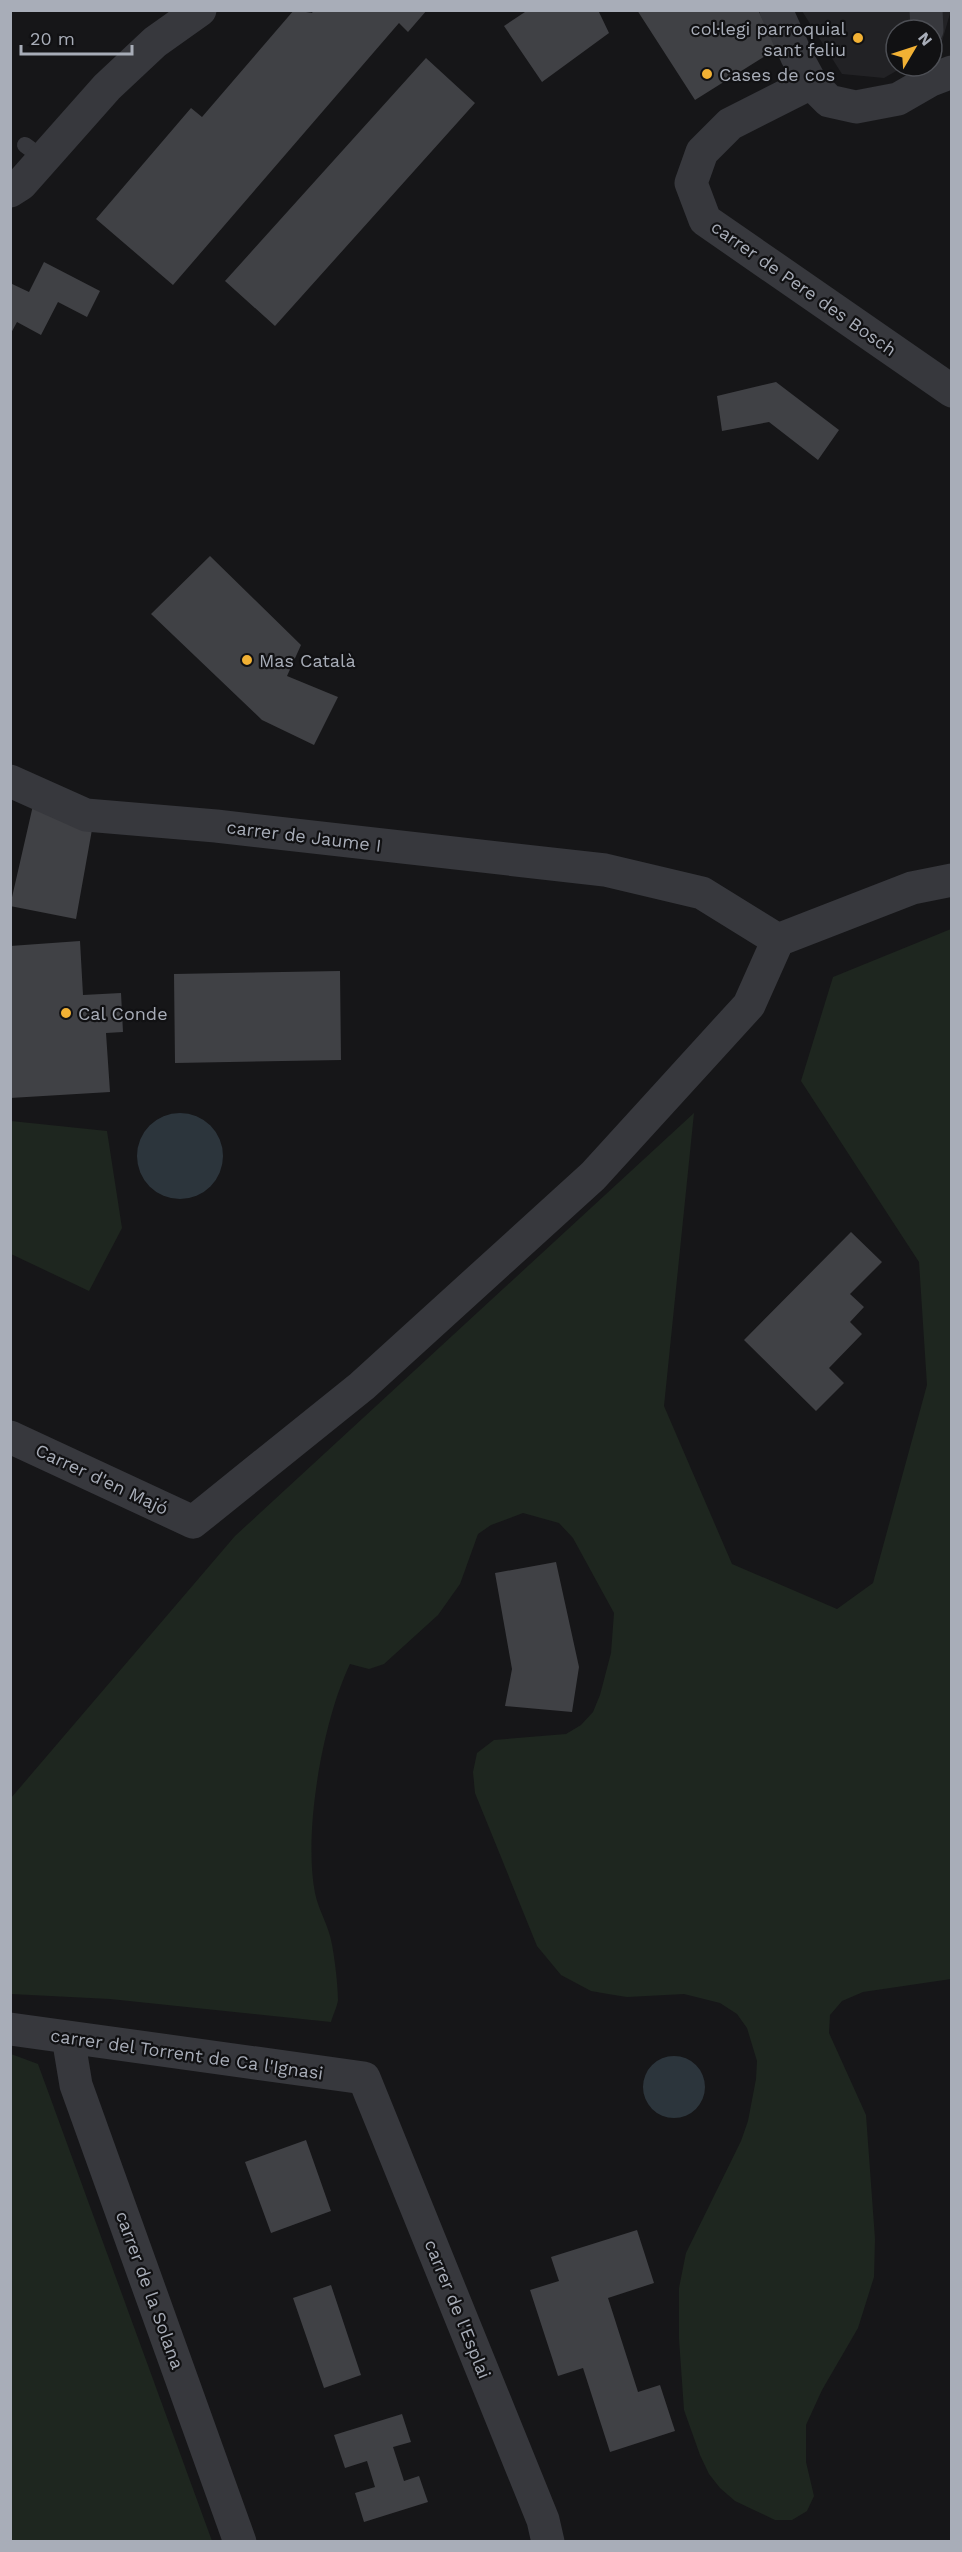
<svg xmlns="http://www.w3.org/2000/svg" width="962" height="2552" font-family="'Work Sans',sans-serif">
	<rect width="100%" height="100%" fill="#161618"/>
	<path fill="#222225" d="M951,10L941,45L932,50V30H896V66H905L884,78L842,74L802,11Z"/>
	<path fill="#1e261f" d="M951,929V1979L863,1992L842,2001L830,2015L829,2033L866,2115L875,2239L874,2277L858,2328L822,2390L806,2425V2462L814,2496L807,2511L792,2520H775L735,2501L720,2488L709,2474L700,2455L684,2410L679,2339V2288L686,2253L741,2141L748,2121L756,2079L757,2061L747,2028L737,2014L720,2003L684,1994L627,1997L608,1994L591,1991L561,1975L537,1946L475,1793L473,1772L477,1753L494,1740L566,1734L581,1725L593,1712L600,1695L611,1653L614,1613L573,1538L559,1523L523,1513L491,1525L478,1534L460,1584L438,1615L384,1664L369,1669L350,1664C323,1720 303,1831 315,1893C318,1908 326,1921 330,1936C334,1950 338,1985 338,2000C337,2007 333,2015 331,2022L110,1999L11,1994V1798L235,1536L694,1113L664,1406L732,1564L837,1609L873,1583L927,1385L919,1262L801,1081L833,977Z
		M11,1121L107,1131L122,1228L89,1291L11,1254Z
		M11,2054L38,2064L212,2541H11Z"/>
	<path fill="#2c353c" d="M137 1156a43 43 0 1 1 86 0a43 43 0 1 1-86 0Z
		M643 2087a31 31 0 1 1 62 0a31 31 0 1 1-62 0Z"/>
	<path fill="#404145" d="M294,10L312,13L314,10H427L408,32L399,23L173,285L96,219L191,108L202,117Z
		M528,10H598L609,33L542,82L504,26Z
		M637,10H758L778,48L695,100Z
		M426,58L475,103L275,326L225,281Z
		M44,262L100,291L87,317L58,302L41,335L17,322L10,335V283L29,292Z
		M776,382L839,430L818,460L769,422L722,431L717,396Z
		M210,556L301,645L287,676L338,697L314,745L262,720L151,614Z
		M34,801L93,824L76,919L10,906Z
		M80,941L83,995L121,993L123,1032L106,1033L110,1092L10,1098V946Z
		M340,971L341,1060L175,1063L174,974Z
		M851,1232L882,1262L850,1294L864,1307L850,1322L862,1334L829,1368L844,1383L816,1411L744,1340Z
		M556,1562L579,1667L572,1712L505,1706L512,1669L495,1573Z
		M306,2140L331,2211L271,2233L245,2162Z
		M637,2230L654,2283L608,2298L638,2392L660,2385L675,2431L610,2452L583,2368L558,2376L530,2290L559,2281L551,2257Z
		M331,2285L361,2375L324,2388L293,2298Z
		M402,2414L411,2442L393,2447L404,2481L419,2476L428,2502L364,2522L355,2493L375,2487L367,2461L345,2468L334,2435Z"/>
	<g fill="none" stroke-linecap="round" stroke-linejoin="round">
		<path stroke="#37383d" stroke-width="16" d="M25,145L44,159"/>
		<path stroke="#37383d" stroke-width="33" d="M776,10L797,57L811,83L829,101L856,107L898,99L931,80L952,72
			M926,10L927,30
			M811,83L730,124L702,152L691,183L705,220L952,391
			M10,191L21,184L107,87L155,42L200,10
			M10,781L86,815L216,826L605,870L702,893L778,940
			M10,1437L193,1522L362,1386L593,1176L749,1005L778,940L912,888L952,880
			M10,2029L364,2078L543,2520L548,2542
			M68,2037L76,2085L240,2542"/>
	</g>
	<g fill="#f2b134" stroke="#111113" stroke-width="2">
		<circle cx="858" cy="38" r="6"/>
		<circle cx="707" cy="74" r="6"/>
		<circle cx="247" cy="660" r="6"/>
		<circle cx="66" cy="1013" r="6"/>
	</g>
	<g text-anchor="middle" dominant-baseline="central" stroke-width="4.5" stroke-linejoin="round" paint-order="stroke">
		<g font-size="18" fill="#a8adb8" stroke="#111113" text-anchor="start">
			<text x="846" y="28" text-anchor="end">col·legi parroquial<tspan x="846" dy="21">sant feliu</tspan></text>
			<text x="719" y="74">Cases de cos</text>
			<text x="259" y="660">Mas Català</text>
			<text x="78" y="1013">Cal Conde</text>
		</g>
		<g font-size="18" fill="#a8adb8" stroke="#111113">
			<text transform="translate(804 288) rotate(35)">carrer de Pere des Bosch</text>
			<text transform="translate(304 836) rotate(7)">carrer de Jaume I</text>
			<text transform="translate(102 1479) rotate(25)">Carrer d'en Majó</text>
			<text transform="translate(187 2054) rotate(8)">carrer del Torrent de Ca l'Ignasi</text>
			<text transform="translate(150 2290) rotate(70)">carrer de la Solana</text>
			<text transform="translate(458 2309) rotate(68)">carrer de l'Esplai</text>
		</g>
	</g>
	<rect width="962" height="2552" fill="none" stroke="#a8adb8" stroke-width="24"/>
	<g transform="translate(914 48) rotate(51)"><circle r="28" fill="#111113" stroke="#4d4f55" stroke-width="1.5"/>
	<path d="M0-4.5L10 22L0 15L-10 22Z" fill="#f2b134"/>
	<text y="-9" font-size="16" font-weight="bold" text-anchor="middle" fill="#a8adb8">N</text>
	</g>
	<path d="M21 45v9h111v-9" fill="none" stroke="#a8adb8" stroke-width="3"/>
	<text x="30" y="45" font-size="18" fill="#a8adb8" stroke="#111113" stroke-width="4.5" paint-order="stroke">20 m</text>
</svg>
